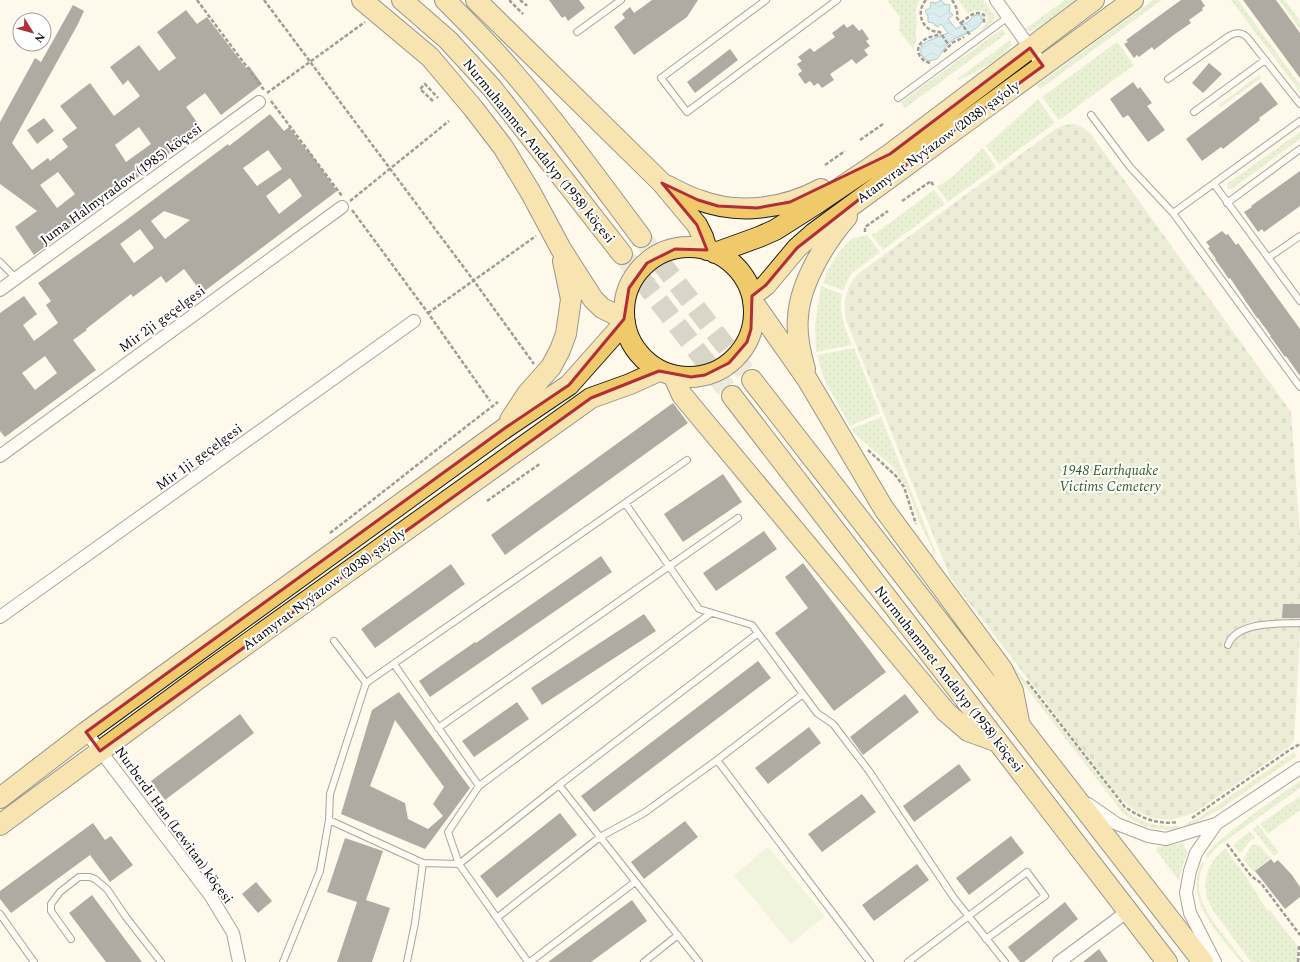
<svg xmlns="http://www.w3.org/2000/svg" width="1300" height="962" font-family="Spectral,serif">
	<defs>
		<pattern id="grass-dots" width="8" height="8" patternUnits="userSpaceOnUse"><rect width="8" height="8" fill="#d1e5b8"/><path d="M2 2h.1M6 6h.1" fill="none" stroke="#b2c39d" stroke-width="1.8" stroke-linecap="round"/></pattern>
		<pattern id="cemetery-stones" width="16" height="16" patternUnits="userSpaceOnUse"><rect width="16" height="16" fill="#d4ddbf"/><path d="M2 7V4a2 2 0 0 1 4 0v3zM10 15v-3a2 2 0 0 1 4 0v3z" fill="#b5bca3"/></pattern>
		<pattern id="water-waves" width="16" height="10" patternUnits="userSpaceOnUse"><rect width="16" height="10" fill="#b4ddf1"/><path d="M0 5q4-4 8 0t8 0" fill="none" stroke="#99bccd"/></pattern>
	</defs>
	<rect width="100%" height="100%" fill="#fef9eb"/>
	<path fill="url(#grass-dots)" d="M887,0H920C915,8 916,13 917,22C917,28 914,33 917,39L914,46V50L899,31L900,17Z
		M958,0H983L994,15V21L982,30L981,29C995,18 983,4 968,14Z
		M1065,0H1076L1035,30L1029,31L1025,29Z
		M1153,0H1162L1040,89L1037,85Z
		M1231,0H1238L1300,85V92Z
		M1279,0H1285L1300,21V29Z
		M1002,29L1006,34L905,108L901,102Z
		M1010,40L1011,45C1003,58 973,74 959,80L957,79Z
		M1117,42L1134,65L1059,120L1042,97Z
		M1259,75L1261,78L1221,107L1219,105Z
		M1038,99L1055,123L999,164L986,146Z
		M1300,132V139L1232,189H1228L1227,185L1228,183Z
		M983,148L996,167L948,202L937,187L951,178Z
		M934,190L945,204L883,250L871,234L876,233Z
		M867,235L880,252L851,274L843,290L823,283C827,269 840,247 852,239C857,237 863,236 867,235Z
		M821,286L842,294C838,312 845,328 852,345L816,352L815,325Z
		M854,348L880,413L850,426L824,379L817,355Z
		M881,417L936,553L935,554L919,522L909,492L894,468L854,433L851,429Z
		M964,602L1125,810C1140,823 1158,827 1178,826L1179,829C1157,832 1140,827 1123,813L961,603Z
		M1294,752L1297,756L1225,806L1196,823L1186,827L1185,824L1200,817Z
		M1300,781V788L1218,846L1208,858L1206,856C1210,843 1284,792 1300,781Z
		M1300,796V810L1268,834L1260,824Z
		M1258,825L1279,852L1274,856L1253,829Z
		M1250,831L1255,838C1247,841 1246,849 1239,853L1233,845Z
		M1183,843L1185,849L1188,852L1183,864L1179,881L1156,850L1158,847Z
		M1254,844L1260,846L1271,858L1254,872L1243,859C1248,854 1248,847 1254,844Z
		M1225,848L1249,881V882L1259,896L1258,897L1268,911L1270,910L1298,947L1297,962H1251L1214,912L1207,899L1205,884L1208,870L1215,858Z
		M1202,862L1204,863C1191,891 1205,910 1221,932C1229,942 1237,952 1244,962H1241C1219,934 1183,901 1202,862Z"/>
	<path fill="url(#cemetery-stones)" d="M1074,124L1082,127L1090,133L1291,412L1300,538V631L1294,741L1288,748L1197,811C1167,826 1142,820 1119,797L951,579L846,320C843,302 846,286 859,273L1054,130L1064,125Z"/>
	<path fill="#e2edc9" d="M768,847L825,916L791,944L734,875Z"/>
	<path fill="url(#water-waves)" stroke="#4094c3" d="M941,0L944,4L950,5L949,11L953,15L948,19L956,29L968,22L975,15H980L983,20C977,33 961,34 951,41C945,46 942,53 937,59L929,61C922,58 919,53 922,45L928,41L948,33L941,24L937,27L933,23L928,22V16L925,11L930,8L931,2L936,3Z"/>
	<path fill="#534c49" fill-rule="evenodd" d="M549,0H579L585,8L568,21L565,16L562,18Z
		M652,0H698L687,17L634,55L614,27L625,18L622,14L630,7L634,13Z
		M1181,0H1201L1205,6L1202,8L1203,10L1189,20L1191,23L1175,34L1154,50L1152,47L1139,57L1137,55L1134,58L1124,44L1128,42L1126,40Z
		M1243,0H1276L1300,33V78Z
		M73,5L84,11L78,24L12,143L32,170L48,158L50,161L68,147L62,139L77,128L60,106L90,83L114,116L140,96L128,80L123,85L110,67L139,45L159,71L176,58L157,32L186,10L197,24L207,17L246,68L249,66L262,84L221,115L205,93L186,107L202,129L34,255L15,227L37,211L0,184V122L35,58L41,62ZM139,127L151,144L126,162L115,145ZM58,172L75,194L57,208L40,185Z
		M844,24L847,28L853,24L859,31L862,29L869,39L866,41L870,46L864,50L868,55L856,64L852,59L836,70L830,74L834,80L822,88L818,83L814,86L810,81L805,84L798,74L802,71L797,64L802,61L798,57L810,48L814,52L835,37L832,33Z
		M730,49L738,60L695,93L687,82Z
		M1209,63L1222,74L1203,93L1192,83Z
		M1133,82L1138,89L1140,87L1152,103L1147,106L1165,130L1148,142L1128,115L1123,118L1110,99Z
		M1261,82L1278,104L1259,118L1260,120L1223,149L1221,147L1202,161L1186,139Z
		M270,114L284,131L289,127L307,151L308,150L337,191L202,293L184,269L166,283L161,276L133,297L131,294L86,329L87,330L73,340L96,370L5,437L0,431V313L24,296L37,314L23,325L34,341L58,323L46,305L51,301L38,283L125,221L228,144L229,146ZM268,150L282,169L257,186L243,168ZM290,178L302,196L279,214L266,196ZM164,211L190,220L165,239L151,221ZM140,229L154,248L134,263L120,244ZM45,356L57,373L35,390L22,373Z
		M44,118L54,131L37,144L27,130Z
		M1300,171V206L1264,232L1262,229L1258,232L1244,212L1252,207L1251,206Z
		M1222,231L1226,235L1228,234L1236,245L1238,243L1300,329V376L1286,356L1285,357L1270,336H1271L1258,318H1257L1230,278L1229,279L1215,259H1216L1208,248L1210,247L1206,242Z
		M673,403L688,423L505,555L491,535Z
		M723,474L742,502L683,542L664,514Z
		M764,531L777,549L716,591L703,573Z
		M601,556L612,572L430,697L419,681L475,642L476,643Z
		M803,563L886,672L834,711L775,633L808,608L785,577Z
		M451,564L465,584L375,648L361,629Z
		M1283,604H1300V618H1282Z
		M644,614L656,631L542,705L531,688Z
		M758,661L771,678L594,812L581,796Z
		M399,692L470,788L425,849L341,814L372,710ZM395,720L444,787L433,804L443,816L428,829L408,819L405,803L370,786Z
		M905,694L919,712L863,755L850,737Z
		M517,702L529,719L474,757L462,741Z
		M240,714L254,733L165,800L151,781Z
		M809,727L821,743L768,784L755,768Z
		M959,764L971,780L914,822L903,806Z
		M862,794L876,812L822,852L808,834Z
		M560,813L577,835L497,898L480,876Z
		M685,821L698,837L644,879L631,862Z
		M93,823L105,840L111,836L133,865L110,882L90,855L11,913L0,899V891Z
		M1011,836L1024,853L969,895L956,878Z
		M345,838L383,851L366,900L390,908L372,962H337L357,902L327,892Z
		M1271,859L1274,863L1278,860L1292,875L1300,887V897L1285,909L1255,871Z
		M917,864L929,880L874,921L862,905Z
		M256,882L272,901L258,913L242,894Z
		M92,895L142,962H106L69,913Z
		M632,900L647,921L591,962H548Z
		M1065,902L1078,919L1024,962H1020L1008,947Z
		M1099,949L1108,962H1083Z"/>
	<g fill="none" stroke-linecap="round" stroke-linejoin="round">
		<path stroke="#dad5c9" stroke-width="20" stroke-dasharray="20 10" stroke-linecap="butt" d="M641,237L752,380
			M622,254L732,396"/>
		<defs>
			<path id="service" d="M766,0L661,78L687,112L837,0
				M577,32L621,0
				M1168,79L1229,36C1236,32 1241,32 1247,37L1300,104
				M898,98L1008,17
				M1194,112L1265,60
				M1091,115L1130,167L1173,213L1300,121
				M1214,184L1300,301
				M1227,203L1300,149
				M1173,213L1300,387
				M1268,258L1300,236
				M0,262L16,278
				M625,503L699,609L752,625L817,713L833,724L869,771L954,898L1005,962
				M1228,645C1236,621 1280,624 1300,623
				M394,664L479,786L448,832L459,864L559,785L699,962
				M366,683L687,460
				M438,728L738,518
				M717,760L870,962
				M559,785L757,634
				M479,786L711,613
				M329,820L423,863L459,864L528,962
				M0,914L34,962
				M498,917L600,837L644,813L717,760L803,694
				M71,939L51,911V904L60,892L79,877H90L95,879L107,889L126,917L161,962
				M283,962L320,871L329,820L330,794L366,683L334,641
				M407,962L415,923L423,863
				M530,962L635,882
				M644,962L678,935
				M908,962L1027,872L1045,896L986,939"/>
			<path id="minor" d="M996,0L1043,66
				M0,290L259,102
				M0,456L342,207
				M0,617L414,321
				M86,732L210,895L233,933L239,962
				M1088,804L1117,824L1148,836L1166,839L1216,824
				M1059,962L1128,911
				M1215,962L1190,913L1186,893L1190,871L1196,853L1216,824L1300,768"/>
			<path id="primary" d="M362,0L430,57L473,108L503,147L531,193L561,249L593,299L602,308L624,319
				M402,0L448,40L492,88L622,254
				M445,0C468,23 491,46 512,71C558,124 599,181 641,237
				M476,0L662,183L697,225L703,237L707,250
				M668,186C678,191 688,197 699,200C738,215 784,209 821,189
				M624 312a65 65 0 1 1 130 0a65 65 0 1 1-130 0Z
				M715,253L759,237L775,230L816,204L890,154L1094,0
				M752,296L766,285L797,248L814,233L1133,0
				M753,302L807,379L884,509L1002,669L1013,691L1019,722
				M805,369C800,352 796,335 798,317C800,283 825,242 847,217
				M673,375L682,395L946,712L968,731L998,742
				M752,380L1203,962
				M732,396L1167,962
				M510,420L527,394L551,367L560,350L566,334L571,299L563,261
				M0,798L86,732L505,428L569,385L625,322
				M0,825L209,671L591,398L630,384L659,371"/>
		</defs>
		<use href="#service" stroke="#3e3e3e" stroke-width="8"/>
		<use href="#minor" stroke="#3e3e3e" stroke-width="14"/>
		<use href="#primary" stroke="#1c1c1c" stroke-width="22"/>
		<path stroke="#2d2d2d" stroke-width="2.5" stroke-dasharray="4 2" stroke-linecap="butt" d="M197,0L264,90
			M264,0L474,281L534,364
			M511,0L510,1L523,14
			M520,0L526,5L527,4
			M926,0C915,12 922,32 940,32L950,47
			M952,0C956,6 958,10 957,18L970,35
			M961,23C968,18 975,9 984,15V23
			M944,52L952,43L964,37
			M930,63C920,61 913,49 923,41C927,37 935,36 941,34
			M267,93L365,22
			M271,101L342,196
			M433,101L420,89L425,84L438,98
			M860,140L883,124
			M825,165L845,151
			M350,201L449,121
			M902,201L931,181L934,187
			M352,210L428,313L490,401
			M865,232V227L888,211
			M428,313L536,236
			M868,450L896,476L904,487L916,524
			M487,501L541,463
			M330,533C386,490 442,445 498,402
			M1027,681L1125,807C1141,818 1158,825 1177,822
			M1192,818L1291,749L1300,744
			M1227,844L1251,876L1261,883L1300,935
			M1298,962L1299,946L1300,945"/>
		<use href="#service" stroke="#fff" stroke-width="6"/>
		<use href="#minor" stroke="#fff" stroke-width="12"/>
		<use href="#primary" stroke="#efc96a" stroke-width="20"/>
	</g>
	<path d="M0 0H1300V962H0ZM1030,48L1043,66L866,194L797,248L766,285L752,296L751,329L747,342L729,363L705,375L691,377L659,371L591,398L100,751L86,732L505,428L569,385L624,319L629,288L647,263L675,249L707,250L697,225L662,183L698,200L718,206L757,208L790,202L890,154Z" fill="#fef9eb" fill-opacity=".55" fill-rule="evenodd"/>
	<path fill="none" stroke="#b12e39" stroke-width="3" stroke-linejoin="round" d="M1030,48L1043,66L866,194L797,248L766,285L752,296L751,329L747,342L729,363L705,375L691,377L659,371L591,398L100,751L86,732L505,428L569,385L624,319L629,288L647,263L675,249L707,250L697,225L662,183L698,200L718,206L757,208L790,202L890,154Z"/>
	<g text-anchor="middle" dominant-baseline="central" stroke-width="4" stroke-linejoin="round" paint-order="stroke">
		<g font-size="14" fill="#0b0b0b" stroke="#fff">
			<text transform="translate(938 142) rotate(-36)">Atamyrat Nyýazow (2038) şaýoly</text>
			<text transform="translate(539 151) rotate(51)">Nurmuhammet Andalyp (1958) köçesi</text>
			<text transform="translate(121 184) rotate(-36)">Juma Halmyradow (1985) köçesi</text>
			<text transform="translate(162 319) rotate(-36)">Mir 2ji geçelgesi</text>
			<text transform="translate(199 457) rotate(-36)">Mir 1ji geçelgesi</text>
			<text transform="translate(324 589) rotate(-36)">Atamyrat Nyýazow (2038) şaýoly</text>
			<text transform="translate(949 679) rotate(52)">Nurmuhammet Andalyp (1958) köçesi</text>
			<text transform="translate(174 825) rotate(54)">Nurberdi Han (Lewitan) köçesi</text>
		</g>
		<g font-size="14" font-style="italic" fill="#305e21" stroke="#fff">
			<text x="1110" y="470">1948 Earthquake<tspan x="1110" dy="16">Victims Cemetery</tspan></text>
		</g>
	</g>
	<g transform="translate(32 32) rotate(127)"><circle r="19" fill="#ffffff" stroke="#9d9d9d"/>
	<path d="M0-3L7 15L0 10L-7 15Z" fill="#b12e39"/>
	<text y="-6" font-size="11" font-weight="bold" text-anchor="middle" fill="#0b0b0b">N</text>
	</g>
</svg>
